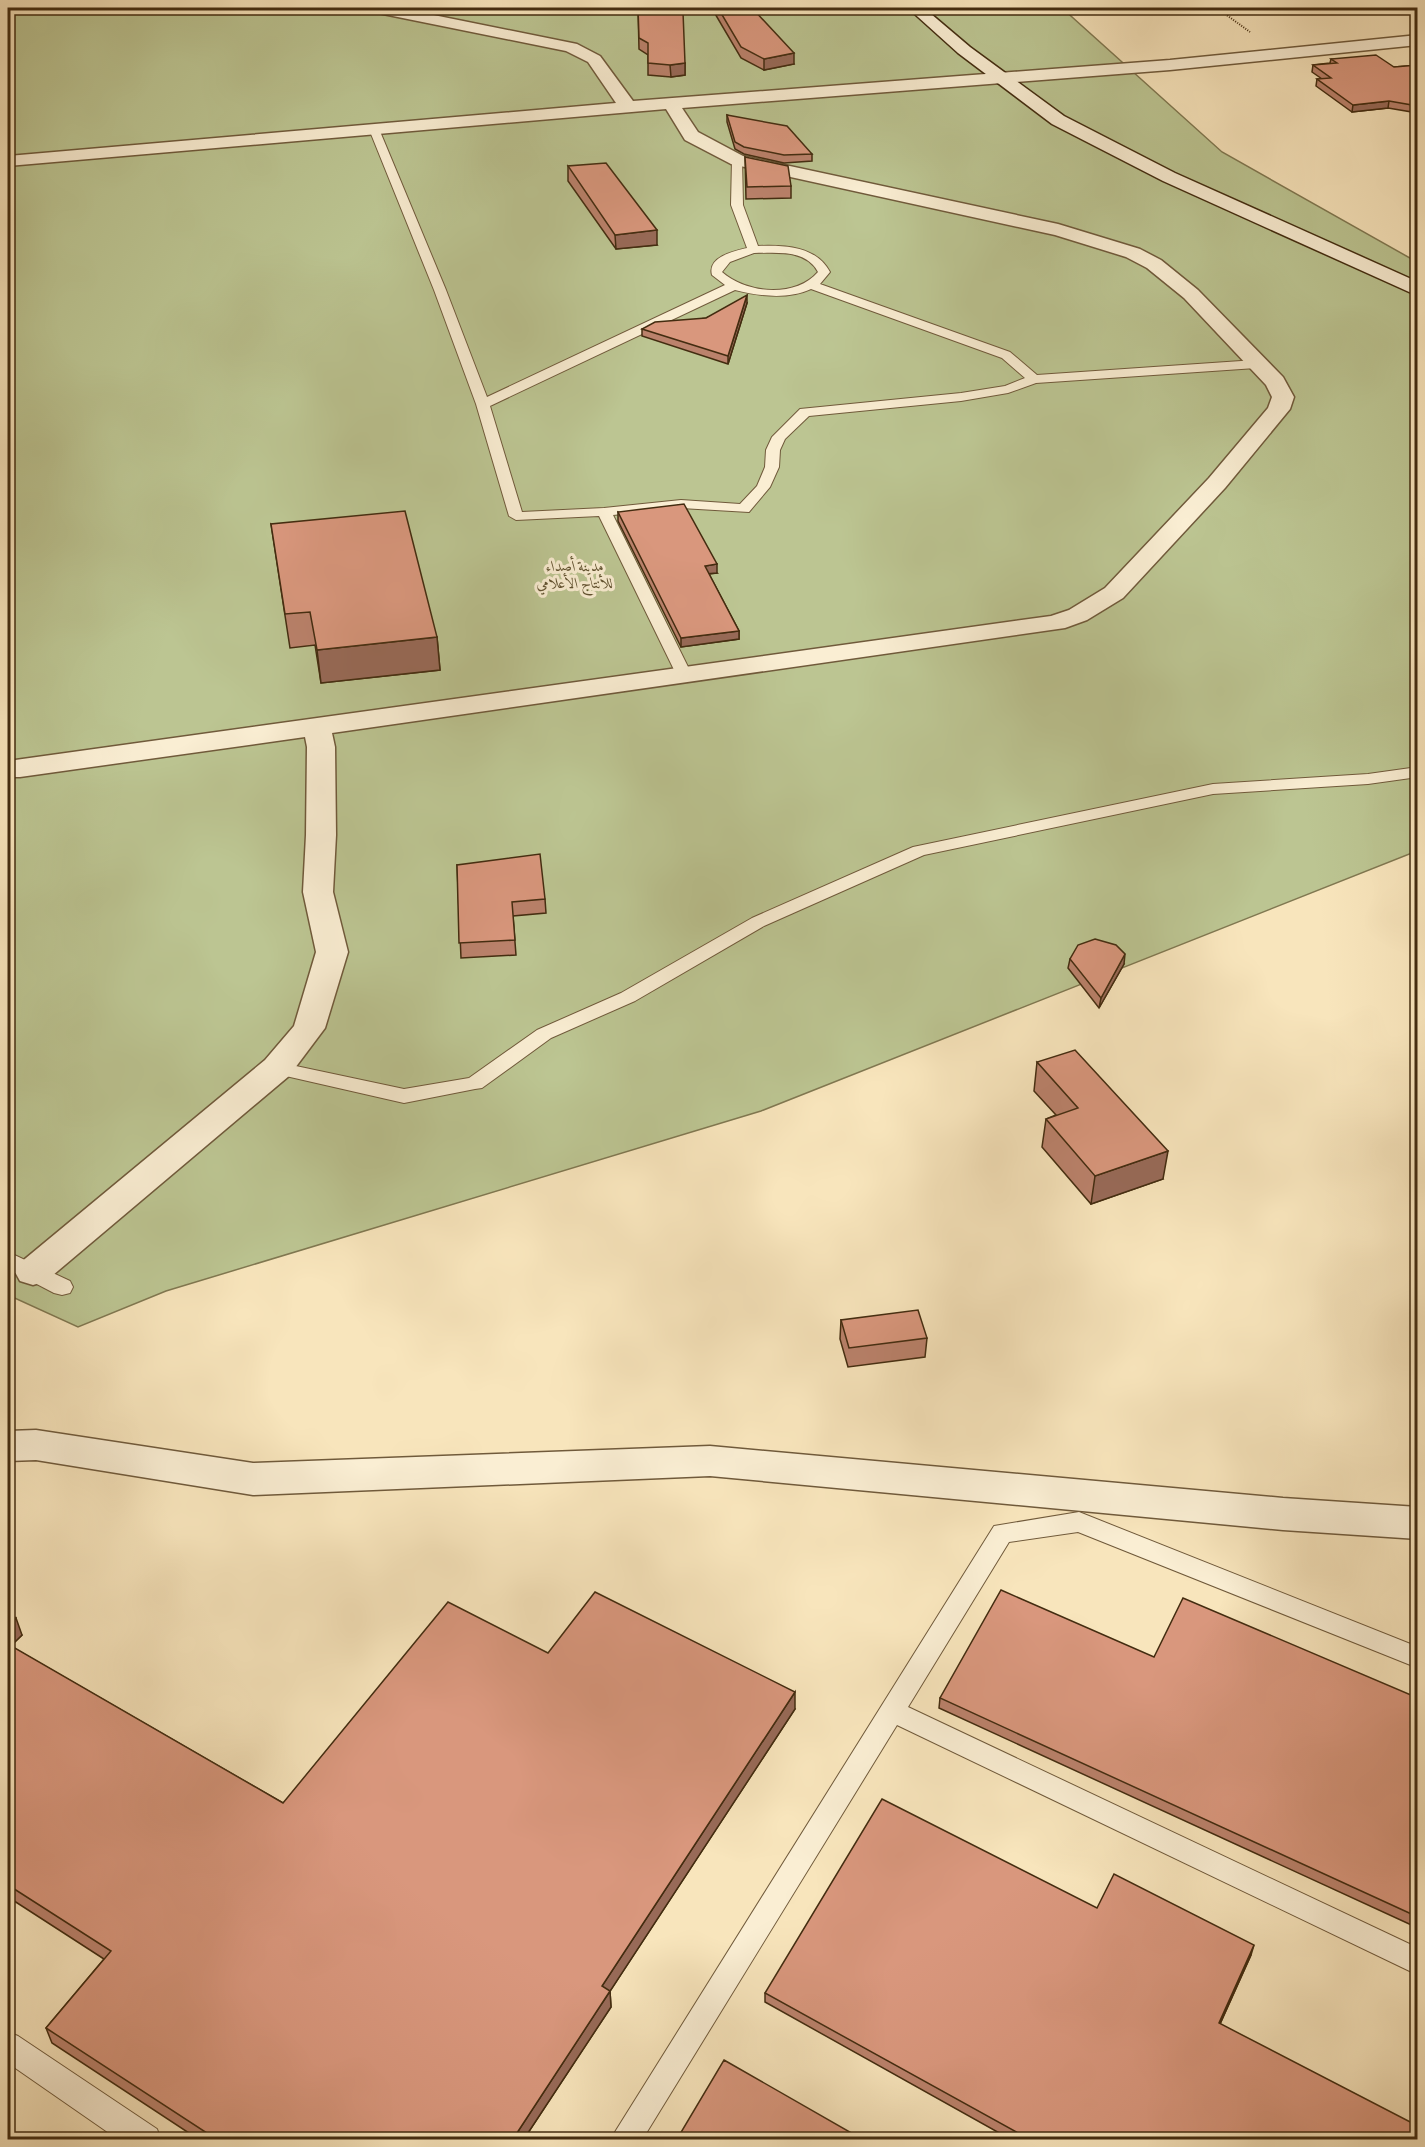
<svg xmlns="http://www.w3.org/2000/svg" width="1425" height="2147" font-family="Alegreya,Amiri,serif">
	<rect width="100%" height="100%" fill="#f8e5bc"/>
	<filter id="stains"><feTurbulence type="fractalNoise" baseFrequency=".00333" numOctaves="4"/><feColorMatrix values="0 0 0 0 .2 0 0 0 0 .09 0 0 0 0 .02 0 0 0 .5 -.17"/></filter>
	<radialGradient id="worn" r=".72"><stop offset=".6" stop-color="#630" stop-opacity="0"/><stop offset="1" stop-color="#630" stop-opacity=".3"/></radialGradient>
	<path fill="#bcc592" stroke="#807851" stroke-width="1.5" d="M8,8H1062L1222,152L1417,262V851L761,1111L166,1291L78,1327L8,1295Z"/>
	<g fill="none" stroke-linecap="round" stroke-linejoin="round">
		<defs>
			<path id="service" d="M374,126L379,129L446,290L487,397L725,285L712,275C707,257 734,251 747,248L731,205L732,160L737,157L742,160L743,205L758,246C785,245 816,246 830,272L820,284L1010,352L1037,375L1256,360L1262,364L1256,368L1036,383L1008,393L961,401L809,416L785,439L780,450L779,467L770,487L749,512L681,508L613,515L692,675L690,678H678L599,516L516,520L509,516L476,404L434,290L369,129ZM754,253C776,253 806,249 818,272C796,298 747,294 722,272L730,262ZM811,289L1002,358L1025,378L1005,386L961,393L800,409L772,437L766,450L765,467L757,486L740,504L681,500L604,508L522,512L490,406L735,290C759,296 787,300 811,289Z
				M1418,767V777L1368,784L1213,794L924,855L764,926L635,1001L551,1038L482,1088L475,1089L404,1103L277,1074L270,1072L267,1068L270,1064L277,1062L404,1089L469,1078L537,1030L621,993L752,918L913,847L1213,784L1368,774Z
				M8,1252L70,1281L73,1287L70,1293L62,1295L54,1293L8,1269Z
				M1079,1512L1418,1647V1668L1078,1532L1009,1542L908,1707L1418,1948V1975L897,1725L642,2140H610L994,1526Z
				M8,2032L18,2036L157,2129L161,2140H119L8,2063Z"/>
			<path id="minor" d="M370,8H399L577,44L600,56L633,101L1170,60L1418,35V45L1170,70L682,108L698,132L743,156L1058,224L1140,249L1161,260L1198,290L1283,377L1294,397L1290,409L1225,488L1123,598L1087,620L1065,628L332,733L335,747L336,835L333,892L348,952L325,1028L289,1076L46,1281L33,1285L20,1281L15,1272L20,1263L265,1060L294,1026L316,952L303,892L306,835L307,747L305,737L20,777H8V761L1051,616L1069,610L1105,588L1209,478L1268,408L1272,397L1266,385L1184,298L1147,268L1126,257L1055,235L731,164L685,140L666,109L8,166V156L616,103L588,62L566,51L378,13Z
				M36,1430L253,1463L710,1446L1283,1498L1418,1507V1539L1283,1530L710,1476L253,1495L36,1460L8,1461V1431Z"/>
			<path id="secondary" d="M908,8H924L970,47L1064,116L1175,173L1418,282V296L1163,181L1052,124L958,53Z"/>
		</defs>
		<use href="#service" stroke="#705a3b" stroke-width="2"/>
		<use href="#minor" stroke="#705a3b" stroke-width="3"/>
		<use href="#secondary" stroke="#432c10" stroke-width="3"/>
		<path stroke="#432c10" stroke-width="2" stroke-dasharray="1 1.5" stroke-linecap="butt" d="M1217,8L1250,32"/>
		<use href="#service" fill="#faeed3" fill-rule="evenodd"/>
		<use href="#minor" fill="#faeed3" fill-rule="evenodd"/>
		<use href="#secondary" fill="#faeed3" fill-rule="evenodd"/>
	</g>
	<path fill="#bb826c" stroke="#432c10" stroke-width="1.5" d="M638,8L685,63V75L671,77L648,75V55L639,49Z
		M714,8H752L794,64L764,70L741,58L714,12Z
		M1331,59L1394,67L1418,65V113L1388,108L1352,112L1316,86L1317,79H1322L1312,72L1313,65L1330,63Z
		M727,115L812,154V161L784,163L744,154L735,149L727,122Z
		M745,157L791,186V198L746,199Z
		M568,166L657,245L616,249L568,181Z
		M747,303L728,364L642,336V329L706,318Z
		M618,512L717,573L709,574L739,631V639L681,647L618,521Z
		M271,524L437,637L440,670L321,683L315,645L290,648Z
		M457,865L545,899L546,913L513,916L516,955L461,958Z
		M1070,959L1124,964L1099,1008L1068,968Z
		M1037,1062L1163,1179L1091,1204L1042,1147L1046,1119L1056,1115L1034,1091Z
		M841,1320L927,1338L925,1357L848,1367L840,1339Z
		M8,1613L22,1635L10,1646L283,1803L548,1653L795,1709L610,1991L611,2007L524,2139H198L52,2043L46,2028L104,1959L8,1897Z
		M940,1698H1418V1928L939,1708Z
		M1097,1908L1251,1955L1220,2024L1418,2139H1010L765,2002V1993Z"/>
	<path fill="#986a58" stroke="#432c10" stroke-width="1.5" d="M794,53V64L764,70V59Z
		M685,63V75L671,77L670,65Z
		M1389,101L1388,108L1352,112L1353,105Z
		M657,230V245L616,249L615,235Z
		M747,295V303L728,364V356Z
		M717,564V573L705,574V566Z
		M739,631V639L681,647V638Z
		M437,637L440,670L321,683L317,650Z
		M1125,954L1124,964L1099,1008L1101,998Z
		M1168,1151L1163,1179L1091,1204L1095,1176Z
		M16,1618L22,1635L8,1649V1627Z
		M795,1692V1709L603,2002L602,1986Z
		M1254,1945L1251,1955L1216,2033L1219,2023Z
		M610,1991L611,2007L524,2139H513Z"/>
	<path fill="#d9977d" stroke="#432c10" stroke-width="1.5" d="M638,8H672L683,12L685,63L670,65L648,63V43L639,38Z
		M718,8H752L794,53L764,59L741,47Z
		M1376,55L1394,67L1418,65V106L1389,101L1353,105L1317,79L1331,78L1313,65L1337,63L1331,59Z
		M727,115L787,126L812,154L784,155L744,147L735,142Z
		M745,157L788,166L791,186L747,187Z
		M606,163L657,230L615,235L568,166Z
		M747,295L728,356L642,329L655,322L706,318Z
		M684,504L717,564L705,566L739,631L681,638L618,512Z
		M405,511L437,637L317,650L310,612L285,614L271,524Z
		M540,854L545,899L512,902L515,940L459,943L457,865Z
		M1095,939L1116,945L1125,954L1101,998L1070,959L1078,945Z
		M1075,1050L1168,1151L1095,1176L1046,1119L1078,1108L1037,1062Z
		M918,1310L927,1338L849,1348L841,1320Z
		M1001,1590L1154,1657L1183,1598L1418,1698V1917L940,1698Z
		M595,1592L795,1692L602,1986L610,1991L513,2139H216L46,2028L111,1951L8,1885V1644L283,1803L448,1602L548,1653Z
		M8,1613L16,1618L8,1627Z
		M882,1799L1097,1908L1114,1874L1254,1945L1219,2023L1418,2126V2139H1029L765,1993Z
		M724,2060L862,2139H677Z"/>
	<g text-anchor="middle" dominant-baseline="central" stroke-width="6" stroke-linejoin="round" paint-order="stroke">
		<g font-size="15" font-style="italic" fill="#615230" stroke="#faeed3">
			<text x="575" y="566">مدينة أصداء<tspan x="575" dy="17">للأنتاج الأعلامي</tspan></text>
		</g>
	</g>
	<rect width="1425" height="2147" fill="none" stroke="#f8e5bc" stroke-width="30"/>
	<rect x="9" y="9" width="1407" height="2129" fill="none" stroke="#432c10" stroke-width="3"/>
	<rect x="15" y="15" width="1395" height="2117" fill="none" stroke="#432c10" stroke-width="1.5"/>
	<rect width="100%" height="100%" filter="url(#stains)"/>
	<rect width="100%" height="100%" fill="url(#worn)"/>
</svg>
